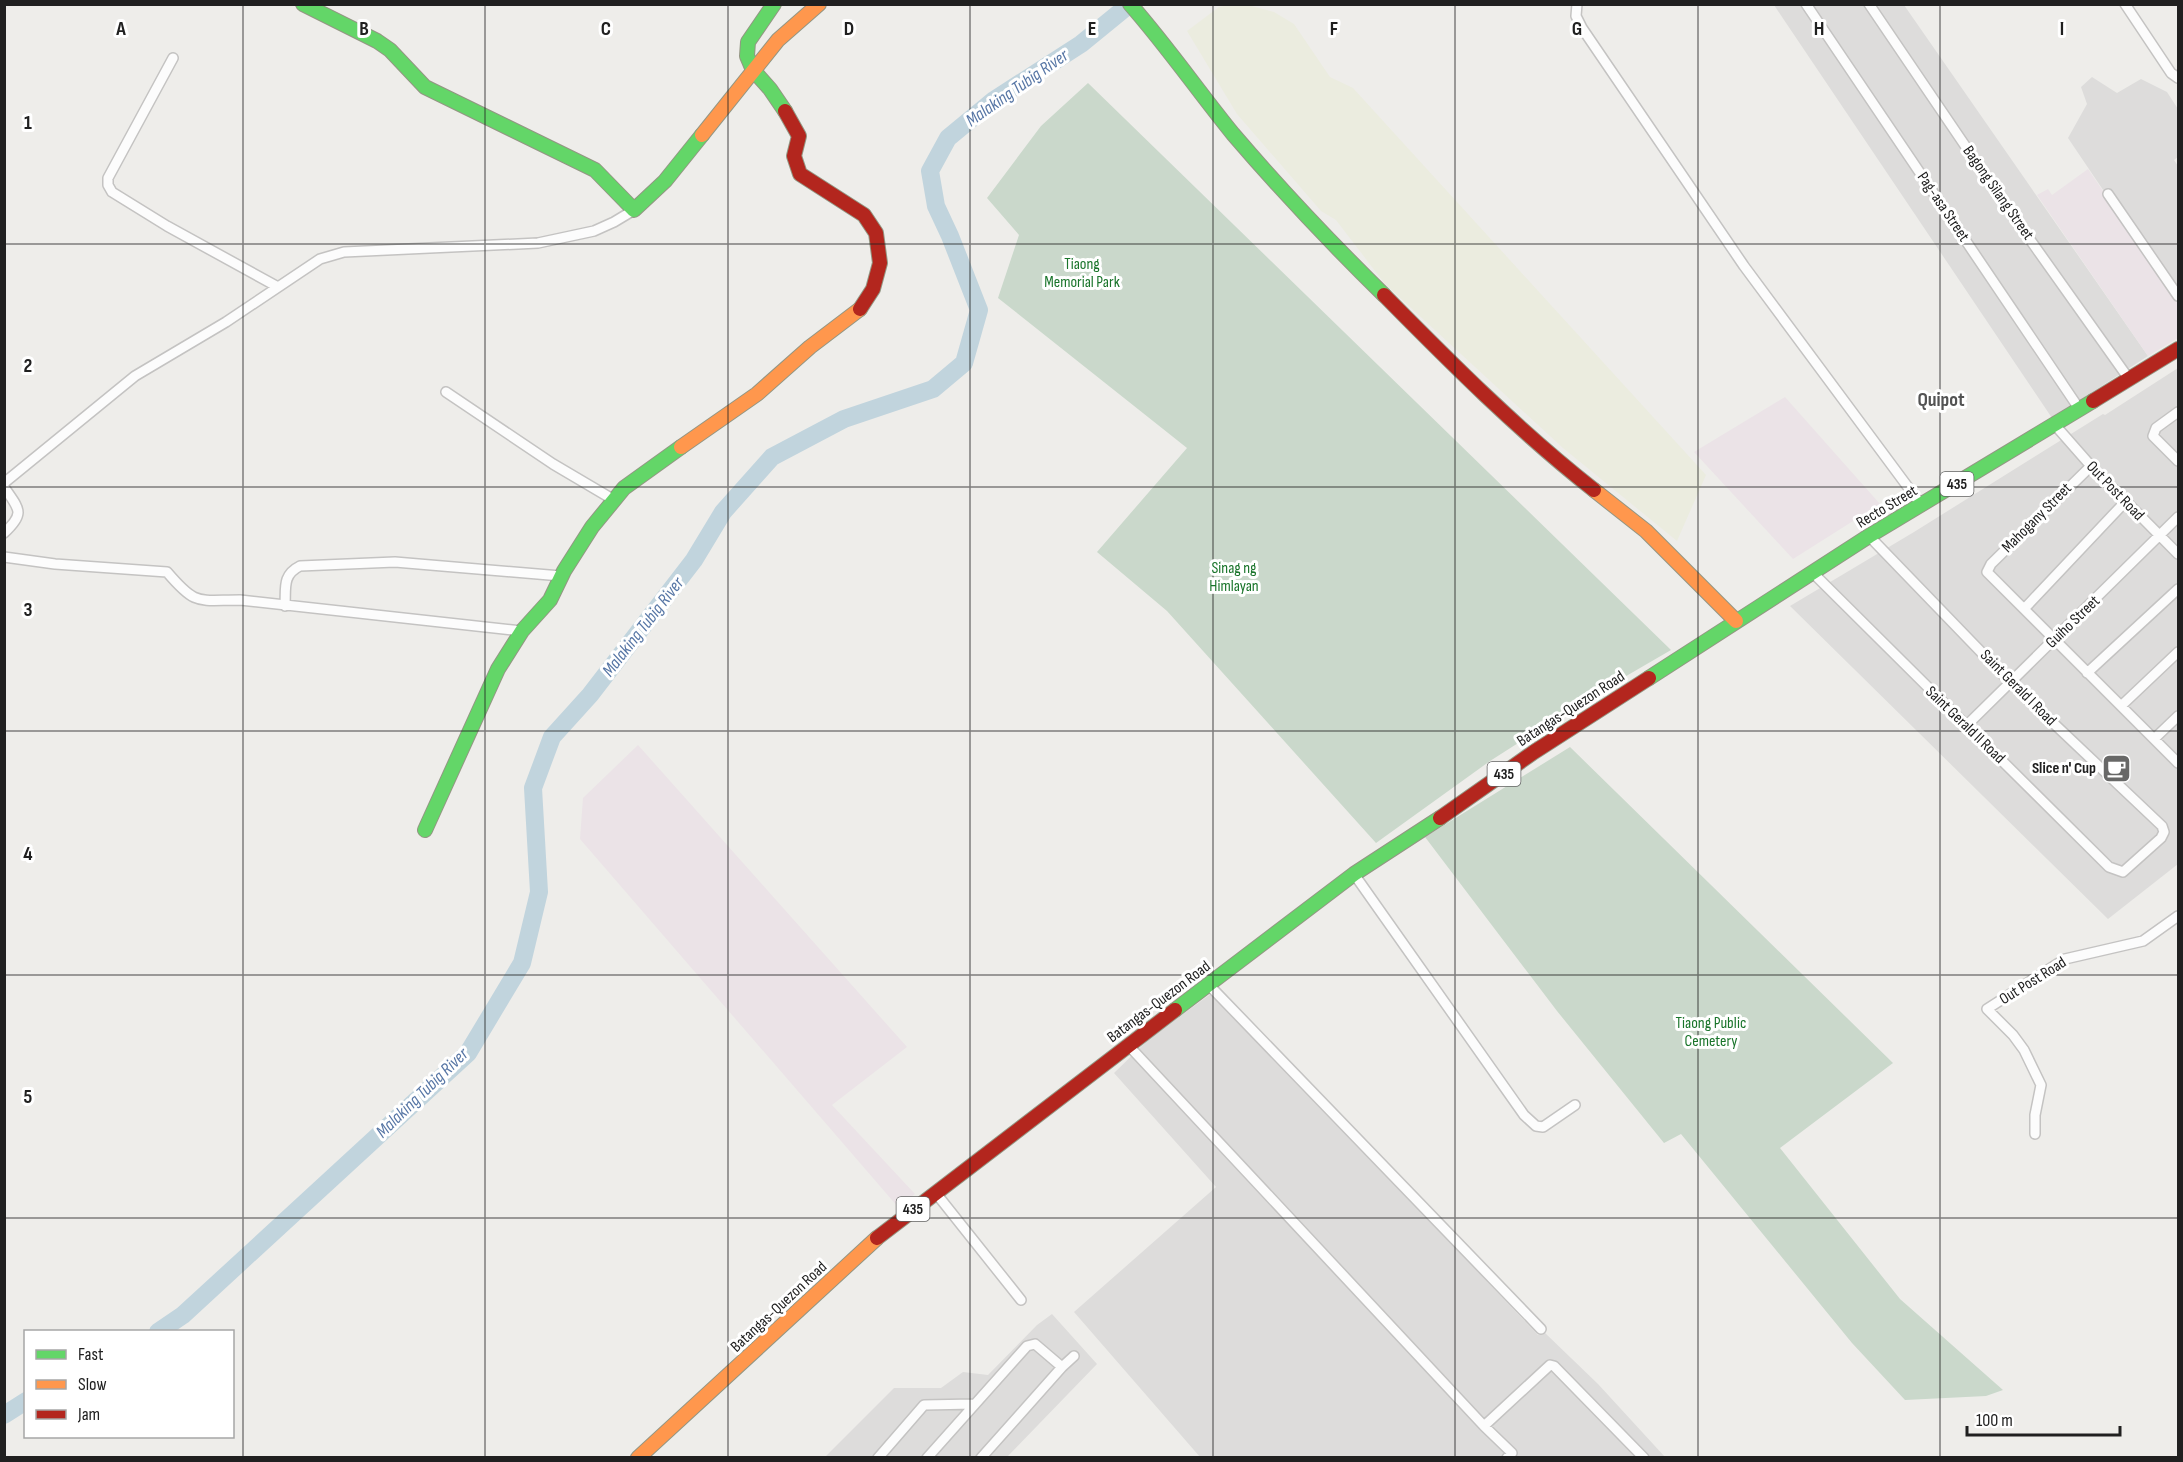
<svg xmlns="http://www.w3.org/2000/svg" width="2183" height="1462" font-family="'Sofia Sans Condensed',sans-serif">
	<rect width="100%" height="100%" fill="#eeedea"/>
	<path fill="#dddcdb" d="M1774,5H1904L2148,356L2052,418Z
		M2092,77L2117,93L2141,79L2167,92L2178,109V157L2174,160L2178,166V301L2068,138L2087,104L2081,87Z
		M2178,368V864L2108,919L1790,606L1914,532L2103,414L2105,415Z
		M1212,993L1538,1335L1544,1332L1598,1384L1665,1457H1200L1074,1312L1216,1187L1114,1073L1150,1038Z
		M1052,1314L1097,1364L1007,1457L824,1458L894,1388H941L963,1372L988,1375L1037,1325Z"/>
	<path fill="#ebe3e7" d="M2088,169L2178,301V338L2148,356L2037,195L2048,189L2052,195Z
		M1785,397L1880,504L1793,559L1694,452Z
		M638,745L907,1047L832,1105L915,1194L898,1207L580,839L583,798Z"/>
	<path fill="#ebecdf" d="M1233,4L1248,5L1274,12L1294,24L1330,77L1353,88L1706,475L1677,541L1563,448L1385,284L1336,220L1321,211L1237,114L1187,31L1219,7Z"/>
	<path fill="#cad8cb" d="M1088,83L1671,650L1597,693L1490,761L1376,843L1167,611L1097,552L1187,448L998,298L1019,235L987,198L1041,126Z
		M1570,747L1893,1063L1780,1148L1900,1299L2003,1390L1986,1396L1905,1400L1852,1343L1681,1134L1664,1143L1557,1011L1425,837Z"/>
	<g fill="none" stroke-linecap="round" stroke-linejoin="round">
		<path stroke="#c1d4dd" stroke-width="18" d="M158,1332L183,1315L468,1053L522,963L539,892L533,788L552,737L590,695L694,560L723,512L772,457L844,419L933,389L964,363L979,310L950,236L936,206L930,171L948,138L994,100L1081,44L1130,4
			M4,1415L26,1401"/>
		<defs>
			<path id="street" d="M1577,4L1576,16L1582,28L1744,266L1922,506
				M1806,4L2080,410
				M1869,4L2004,203L2129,379
				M2125,4L2171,73L2178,78
				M173,58L108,178V185L112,192L167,226L278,287
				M2108,194L2178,296
				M446,392L553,464L614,500
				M2178,412L2156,428L2153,436L2178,461
				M2055,425L2091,466L2178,554
				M2091,466L1991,564L1987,572L2178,763
				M4,483L135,376L226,322L320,259L344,252L538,243L594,231L614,222L634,210
				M4,487C19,509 26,513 4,533
				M4,557L55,564L167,572C196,606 197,600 240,600L522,631
				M1813,573L2109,867L2123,872L2161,838L2164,832L2162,826L2011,683L1869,536
				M285,606C286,588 282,575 300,566L395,562L561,576
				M2024,609L2125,502
				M2087,673L2178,589
				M2121,706L2178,652
				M1966,726L2178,517
				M2154,739L2178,716
				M1354,874L1524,1115L1536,1126L1543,1127L1575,1105
				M1209,985L1541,1329
				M1129,1046L1484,1426L1550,1365L1554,1366L1644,1458
				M2035,1134V1115L2041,1085L2024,1050L2013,1035L1987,1009L2065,959L2143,941L2178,916
				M935,1192L1021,1300
				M1484,1426L1512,1453L1507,1458
				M878,1458L924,1405L974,1404
				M927,1458L1027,1346L1035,1344L1062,1367
				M981,1458L1062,1367L1074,1356"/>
			<path id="fast" d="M303,4L377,41L390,50L425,87L595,170L634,210L665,181L702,135
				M774,4L748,42L747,56L753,70L770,89L785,111
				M1130,4C1167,46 1198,91 1233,134C1281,190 1331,243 1384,295
				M1649,678L1869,536L2093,401
				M425,830L498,669L522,631L550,600L564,571L592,527L624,488L681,447
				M1175,1010L1354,874L1440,818"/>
			<path id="slow" d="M702,135L778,40L819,4
				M681,447L757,394L810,347L860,309
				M1594,490L1646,531L1736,621
				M638,1458L877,1238"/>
			<path id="jam" d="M785,111L799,136L794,156L800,174L864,215L876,233L880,263L873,289L860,309
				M1384,295C1451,363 1519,431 1594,490
				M2093,401L2178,349
				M1440,818L1534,752L1649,678
				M877,1238L1175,1010"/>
		</defs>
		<use href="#street" stroke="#c4c3c2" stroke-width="12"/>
		<use href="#fast" stroke="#939683" stroke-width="16"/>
		<use href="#slow" stroke="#939683" stroke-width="16"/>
		<use href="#jam" stroke="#939683" stroke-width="16"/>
		<use href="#street" stroke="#fcfcfc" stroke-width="9"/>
		<use href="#fast" stroke="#63d668" stroke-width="14"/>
		<use href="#slow" stroke="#ff974d" stroke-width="14"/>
		<use href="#jam" stroke="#b3261e" stroke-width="14"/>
	</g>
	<path fill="none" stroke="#202020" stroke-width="1.5" stroke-opacity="0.55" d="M243,4V1458M485,4V1458M728,4V1458M970,4V1458M1213,4V1458M1455,4V1458M1698,4V1458M1940,4V1458M4,244H2178M4,487H2178M4,731H2178M4,975H2178M4,1218H2178"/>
	<defs>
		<symbol id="cafe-square" viewBox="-11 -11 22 22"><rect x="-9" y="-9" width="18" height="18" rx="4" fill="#686867" stroke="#fff"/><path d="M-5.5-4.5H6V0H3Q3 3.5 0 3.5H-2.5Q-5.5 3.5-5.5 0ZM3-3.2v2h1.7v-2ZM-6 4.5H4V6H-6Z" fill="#fff"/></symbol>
	</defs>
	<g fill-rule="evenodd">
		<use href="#cafe-square" x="2100" y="752" width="33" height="33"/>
	</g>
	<g text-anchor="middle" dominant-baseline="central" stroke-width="6" stroke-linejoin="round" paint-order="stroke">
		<g fill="#fff" stroke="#636363" stroke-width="1.5">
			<rect x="1940.5" y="472" width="33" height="24" rx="4.5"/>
			<rect x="1487.5" y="762" width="33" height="24" rx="4.5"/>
			<rect x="896.5" y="1197" width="33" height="24" rx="4.5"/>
		</g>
		<g font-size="15" font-weight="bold" fill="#202020">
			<text x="1957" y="484">435</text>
			<text x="1504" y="774">435</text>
			<text x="913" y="1209">435</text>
		</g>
		<g font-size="16" fill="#202020" stroke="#fff">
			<text transform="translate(1998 193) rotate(55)">Bagong Silang Street</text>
			<text transform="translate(1943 207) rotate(56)">Pag-asa Street</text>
			<text transform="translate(2115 491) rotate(46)">Out Post Road</text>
			<text transform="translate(1887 507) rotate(-31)">Recto Street</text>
			<text transform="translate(2037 518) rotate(-45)">Mahogany Street</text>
			<text transform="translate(2073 622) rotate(-44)">Guiho Street</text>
			<text transform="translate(2018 688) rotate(45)">Saint Gerald I Road</text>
			<text transform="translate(1571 709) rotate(-33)">Batangas-Quezon Road</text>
			<text transform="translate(1965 725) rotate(44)">Saint Gerald II Road</text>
			<text transform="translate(2033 981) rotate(-32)">Out Post Road</text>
			<text transform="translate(1159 1002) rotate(-37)">Batangas-Quezon Road</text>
			<text transform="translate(779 1307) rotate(-43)">Batangas-Quezon Road</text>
		</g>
		<g font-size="16" fill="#19742a" stroke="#fff">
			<text x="1082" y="264">Tiaong<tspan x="1082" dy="18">Memorial Park</tspan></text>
			<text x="1234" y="568">Sinag ng<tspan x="1234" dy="18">Himlayan</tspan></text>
			<text x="1711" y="1023">Tiaong Public<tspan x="1711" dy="18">Cemetery</tspan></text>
		</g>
		<g font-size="16" font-weight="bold" fill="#202020" stroke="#fff" text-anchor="end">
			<text x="2096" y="768">Slice n' Cup</text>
		</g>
		<g font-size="18" font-style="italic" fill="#5776a5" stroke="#fff">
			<text transform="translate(1017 88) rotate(-35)">Malaking Tubig River</text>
			<text transform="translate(643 627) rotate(-52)">Malaking Tubig River</text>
			<text transform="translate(422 1093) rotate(-44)">Malaking Tubig River</text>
		</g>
		<g font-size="20" font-weight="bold" fill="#535353" stroke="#fff">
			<text x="1941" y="400">Quipot</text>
		</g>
	</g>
	<g font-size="20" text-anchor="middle" font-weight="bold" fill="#202020" stroke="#fff" stroke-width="6" stroke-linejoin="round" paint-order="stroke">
		<text x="121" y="35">A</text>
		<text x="364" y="35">B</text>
		<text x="606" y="35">C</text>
		<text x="849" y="35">D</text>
		<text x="1092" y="35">E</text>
		<text x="1334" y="35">F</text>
		<text x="1577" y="35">G</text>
		<text x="1819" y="35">H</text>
		<text x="2062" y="35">I</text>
		<text x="28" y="129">1</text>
		<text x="28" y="372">2</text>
		<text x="28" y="616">3</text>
		<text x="28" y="860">4</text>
		<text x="28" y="1103">5</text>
	</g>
	<rect width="2183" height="1462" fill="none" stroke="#202020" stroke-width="12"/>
	<rect x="24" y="1330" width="210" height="108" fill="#ffffff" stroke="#a6a6a6" stroke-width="1.5"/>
	<rect x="36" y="1350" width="30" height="9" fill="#63d668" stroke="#a6a6a6" stroke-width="1.5"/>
	<text x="78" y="1360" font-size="18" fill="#202020">Fast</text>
	<rect x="36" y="1380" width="30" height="9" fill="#ff974d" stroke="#a6a6a6" stroke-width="1.5"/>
	<text x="78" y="1390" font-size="18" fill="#202020">Slow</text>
	<rect x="36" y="1410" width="30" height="9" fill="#b3261e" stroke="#a6a6a6" stroke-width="1.5"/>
	<text x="78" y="1420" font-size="18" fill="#202020">Jam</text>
	<path d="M1967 1426v9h153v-9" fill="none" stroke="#202020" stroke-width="3"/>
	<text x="1976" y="1426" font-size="18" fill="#202020" stroke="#ffffff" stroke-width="4.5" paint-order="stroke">100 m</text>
</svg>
